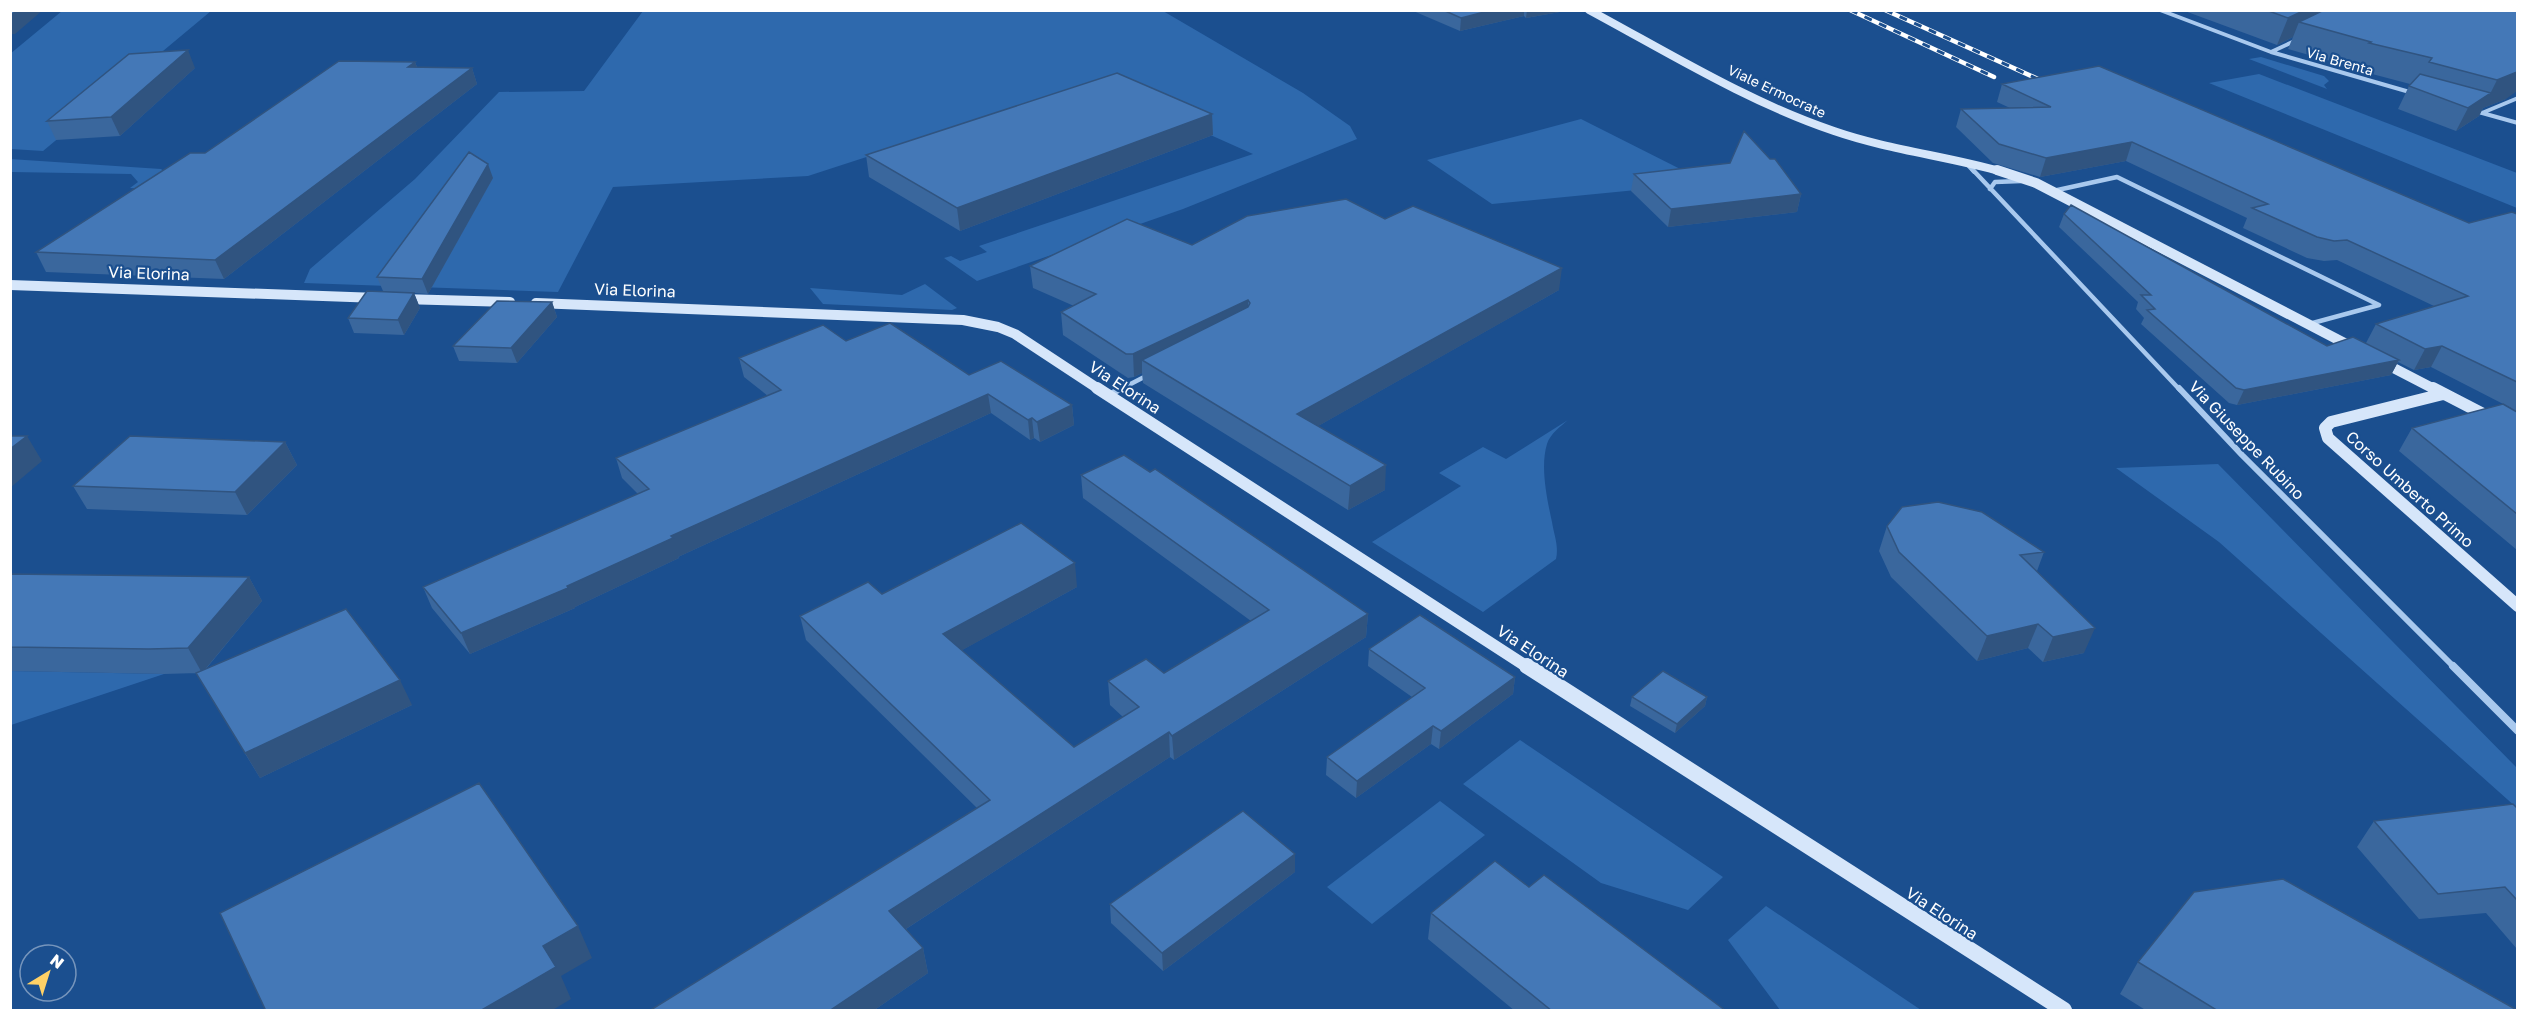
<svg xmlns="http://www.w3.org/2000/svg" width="2528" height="1021" font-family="'Golos Text',sans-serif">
	<rect width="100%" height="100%" fill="#1b4f8f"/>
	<path fill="#2e69ad" d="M62,11H211L43,151L11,149L10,54Z
		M643,11H1163L1303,93L1350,126L1357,139L1183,209L977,281L944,258L951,256L960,261L987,252L979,246L1253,154L1094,83L808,176L613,187L558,292L304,283L310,269L415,179L499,92L584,91Z
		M2261,57L2324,76L2329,81L2324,85L2327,89L2249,59Z
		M2259,74L2517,173V208L2209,83Z
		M1581,119L1708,183L1492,204L1427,160Z
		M10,159L161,169L167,174L144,189L130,188L138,182L131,174L11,172Z
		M925,284L957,308L952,310L823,304L810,288L902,295Z
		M1568,420C1561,426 1550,434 1547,444C1540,467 1547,499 1552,522C1554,535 1559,546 1556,559L1483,612L1372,542L1461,486L1439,473L1483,447L1506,459Z
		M2218,464L2517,768V808L2219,542L2116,468Z
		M11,671L164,674L11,725Z
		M1520,740L1723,877L1688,910L1601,883L1463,784Z
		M1440,801L1485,835L1372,924L1327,887Z
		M1766,906L1921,1010H1780L1728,940Z"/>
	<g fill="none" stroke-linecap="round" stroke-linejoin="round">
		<path stroke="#a9c9ee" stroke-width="4" d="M2160,10L2271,52L2413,93
			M2271,52L2297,40
			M2475,111L2518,123
			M2482,113L2518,98
			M1964,161L1974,172"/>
		<path stroke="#a9c9ee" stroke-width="4.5" d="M1973,170L2180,390
			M1990,189L1995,182L2021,181
			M2053,191L2117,177L2379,305L2309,324
			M1119,390L1148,375"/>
		<path stroke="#a9c9ee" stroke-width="6" d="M2179,388L2242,455L2455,668
			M1109,395L1122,388"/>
		<path stroke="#a9c9ee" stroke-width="8" d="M2453,666L2518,731"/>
		<path stroke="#d6e6fa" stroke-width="8" d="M1589,10C1669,53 1748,102 1834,131C1889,150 1947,156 2003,172"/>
		<path stroke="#d6e6fa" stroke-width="10" d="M1997,170L2036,183L2354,348
			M10,285L378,298
			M401,299L510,302
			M536,303L963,320L998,327L1015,334L1100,390
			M2380,361L2436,390"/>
		<path stroke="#d6e6fa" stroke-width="12" d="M1097,388L1529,668
			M2433,388L2518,432
			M2443,394L2331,422L2325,428L2328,438L2518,606"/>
		<path stroke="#d6e6fa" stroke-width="16" d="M1527,666L2064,1010"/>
		<defs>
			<path id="rail" d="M1850,10L1994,77
				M1885,10L2049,84"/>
		</defs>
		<use href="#rail" stroke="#fff" stroke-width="4.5"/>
		<use href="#rail" stroke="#1b4f8f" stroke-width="3" stroke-dasharray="8" stroke-linecap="butt"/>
	</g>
	<path fill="#3a679d" d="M1411,10H1571L1526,18L1524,16L1460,31Z
		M2182,10H2517L2506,99L2483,108L2479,116L2456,131L2398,109L2409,86L2410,84L2357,70L2358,69L2288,49L2293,37L2277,45Z
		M415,62L417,67L472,68L477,84L224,279L46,272L36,252L205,153Z
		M195,68L120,136L56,140L47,121Z
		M2002,84L2469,223L2517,214V550L2399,451L2412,428L2511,408L2431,367L2414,370L2398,362L2391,375L2237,405L2229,403L2141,324L2144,318L2136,309L2138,302L2059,227L2064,214L2327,346L2366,343L2376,324L2434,306L2337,260L2324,261L2307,258L2243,228L2247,218L2126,161L2040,177L1993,163L1956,127L1961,109L2010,108L1997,102Z
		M1212,114L1213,135L960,231L869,177L866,155Z
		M1634,174L1801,194L1797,212L1668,227L1631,191Z
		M493,178L428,294L414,293L420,308L404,335L354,333L348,318L383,291L377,277Z
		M1385,219L1559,290L1318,426L1385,490L1348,510L1143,383L1142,373L1134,377L1128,378L1063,335L1061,312L1074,306L1033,288L1030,266Z
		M552,302L557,317L517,363L459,361L453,346Z
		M846,341L969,375L1072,405L1074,425L1040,442L1034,438L1030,440L991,413L678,557L679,558L575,607V608L470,654L432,608L423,587L638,494L622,478L616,458L768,396L744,377L739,358Z
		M285,442L297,465L247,515L87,509L73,486Z
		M1150,472L1368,614L1366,637L1174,760L1170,757L906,929L923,948L928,973L873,1011H649L977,808L806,640L800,616L882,594L1077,587L962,650L1074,747L1123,717L1110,705L1108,681L1164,673L1251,621L1083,498L1081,475Z
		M1887,526L2044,552L2037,571L2084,653L2043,662L2028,648L1977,661L1891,577L1879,551Z
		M10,574L249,577L262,601L205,670L412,705L260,778L211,698L196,673H198L164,674L10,671Z
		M1369,649L1515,677L1513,694L1439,749L1431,744L1356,798L1326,775L1327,757L1412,697L1368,666Z
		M1632,697H1707L1705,706L1675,733L1630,706Z
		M2517,808V949L2486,913L2419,919L2357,847L2374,821Z
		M1295,872L1163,971L1111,923L1110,904Z
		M1529,887L1726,1011H1515L1428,939L1431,913Z
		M2138,962L2517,1011H2147L2120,994Z"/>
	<path fill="#305480" d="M17,10H43L15,34H10V16Z
		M1492,10H1524V16L1460,31L1461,18Z
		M1527,10H1571L1526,18Z
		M2305,10H2351L2299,22L2293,37L2277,45L2288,18Z
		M188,50L195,68L120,136L111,117Z
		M415,62L421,78L408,67Z
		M472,68L477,84L224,279L215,260Z
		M2517,72V91L2506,99L2483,108L2479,116L2456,131L2468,108L2490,94L2497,80Z
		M1212,114L1213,135L960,231L957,208Z
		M2132,142L2126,161L2040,177L2046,158Z
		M488,164L493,178L428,294L422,279Z
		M1801,194L1797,212L1668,227L1671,209Z
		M1562,268L1559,290L1297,438V414Z
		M414,293L420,308L404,335L398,320Z
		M1248,300V322L1142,360V373L1134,377L1133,354Z
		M552,302L557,317L517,363L511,348Z
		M2442,346L2431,367L2414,370L2425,349Z
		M2399,360L2391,375L2237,405L2244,390Z
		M988,394L991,413L678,557L679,558L575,607V608L470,654L461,633L567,586L671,536Z
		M1072,405L1074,425L1040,442L1037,422Z
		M1032,418L1034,438L1030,440L1028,420Z
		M27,436L42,461L10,488V449Z
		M285,442L297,465L247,515L235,492Z
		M1386,465L1385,490L1348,510L1350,486Z
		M1075,563L1077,587L948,658L943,634Z
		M249,577L262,601L202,673L188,648Z
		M1368,614L1366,637L1174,760L1172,736Z
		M2038,624L2028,648L1977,661L1987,636Z
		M2095,628L2084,653L2043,662L2053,637Z
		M1515,677L1513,694L1439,749L1441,731Z
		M400,680L412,705L260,778L245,753Z
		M1707,697L1705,706L1675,733L1677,724Z
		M1433,726L1431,744L1356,798L1357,781Z
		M1169,732L1170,757L895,936L889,911Z
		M1295,854V872L1163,971L1162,953Z
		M578,926L592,958L561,976L571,999L551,1011H480L543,946Z
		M923,948L928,973L873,1011H829Z"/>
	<path fill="#4478b7" stroke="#305480" stroke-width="1.5" d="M10,10H17L10,16Z
		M1443,10H1492L1461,18Z
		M2266,10H2305L2288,18Z
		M2324,10H2517V72L2497,80L2429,62L2432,58L2369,43L2371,42L2299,22Z
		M188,50L111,117L47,121L129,54Z
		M339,61L415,62L408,67L472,68L215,260L36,252L190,153H205Z
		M2099,66L2469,223L2512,212L2517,214V382L2442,346L2425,349L2376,324L2468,296L2347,240L2334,241L2317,237L2252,208L2268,204L2132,142L2046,158L1999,144L1961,109L2051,107L2002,84Z
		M1117,73L1212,114L957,208L866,155Z
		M2420,74L2491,93L2468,108L2409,86Z
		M1744,131L1770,159H1775L1801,194L1671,209L1634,174L1730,163Z
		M469,152L488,164L422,279L377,277Z
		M1346,199L1385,219L1413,206L1562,268L1297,414L1386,465L1350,486L1142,360L1248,307L1250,303L1248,300L1133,354H1126L1061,312L1096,294L1030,266L1127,219L1192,245L1247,216Z
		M2071,205L2327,346L2353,337L2399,360L2244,390L2236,388L2147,310L2155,309L2141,295H2151L2064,214Z
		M367,291L414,293L398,320L348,318Z
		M497,301L552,302L511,348L453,346Z
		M890,323L969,375L1001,361L1072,405L1037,422L1032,418L1028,420L988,394L671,536L673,538L567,586L568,588L461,633L423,587L649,489L616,458L781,390L739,358L823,325L846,341Z
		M2503,404L2517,412V514L2412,428Z
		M10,436H27L10,449Z
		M130,436L285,442L235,492L73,486Z
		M1124,455L1150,472L1155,469L1368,614L1172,736L1169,732L889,911L923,948L829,1011H649L990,800L800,616L868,582L882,594L1021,523L1075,563L943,634L1074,747L1139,707L1108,681L1146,659L1164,673L1269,610L1081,475Z
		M1938,502L1982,512L2044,552L2020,555L2095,628L2053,637L2038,624L1987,636L1899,552L1887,526L1902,507Z
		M10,574L249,577L188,648L149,649L10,647Z
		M346,609L400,680L245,753L196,673Z
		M1420,615L1515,677L1441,731L1433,726L1357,781L1327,757L1425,688L1369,649Z
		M1663,671L1707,697L1677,724L1632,697Z
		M479,783L578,926L543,946L556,967L480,1011H266L220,913Z
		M2513,804L2517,808V900L2505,887L2438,894L2374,821Z
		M1243,811L1295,854L1162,953L1110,904Z
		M1495,861L1529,887L1544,875L1726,1011H1552L1431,913Z
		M2283,879L2517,1010V1011H2218L2138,962L2194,892Z"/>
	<g text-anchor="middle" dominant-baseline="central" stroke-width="4.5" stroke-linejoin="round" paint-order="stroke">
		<g font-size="14" fill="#fff" stroke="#1b4f8f">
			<text transform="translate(2340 61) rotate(16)">Via Brenta</text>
			<text transform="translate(1777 91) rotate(25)">Viale Ermocrate</text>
		</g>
		<g font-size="16" fill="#fff" stroke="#1b4f8f">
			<text transform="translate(149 273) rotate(2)">Via Elorina</text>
			<text transform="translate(635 290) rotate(2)">Via Elorina</text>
			<text transform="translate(1125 387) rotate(33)">Via Elorina</text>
			<text transform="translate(2247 440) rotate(46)">Via Giuseppe Rubino</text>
			<text transform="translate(2410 489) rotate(42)">Corso Umberto Primo</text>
			<text transform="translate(1533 651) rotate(33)">Via Elorina</text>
			<text transform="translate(1942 913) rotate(33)">Via Elorina</text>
		</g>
	</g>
	<rect width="2528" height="1021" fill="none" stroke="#ffffff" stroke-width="24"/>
	<g transform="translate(48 973) rotate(38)"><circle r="28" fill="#1b4f8f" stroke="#7695bc" stroke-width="1.5"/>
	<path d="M0-4.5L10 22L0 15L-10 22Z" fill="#ffd166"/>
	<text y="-9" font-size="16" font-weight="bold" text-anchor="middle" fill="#ffffff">N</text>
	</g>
</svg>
